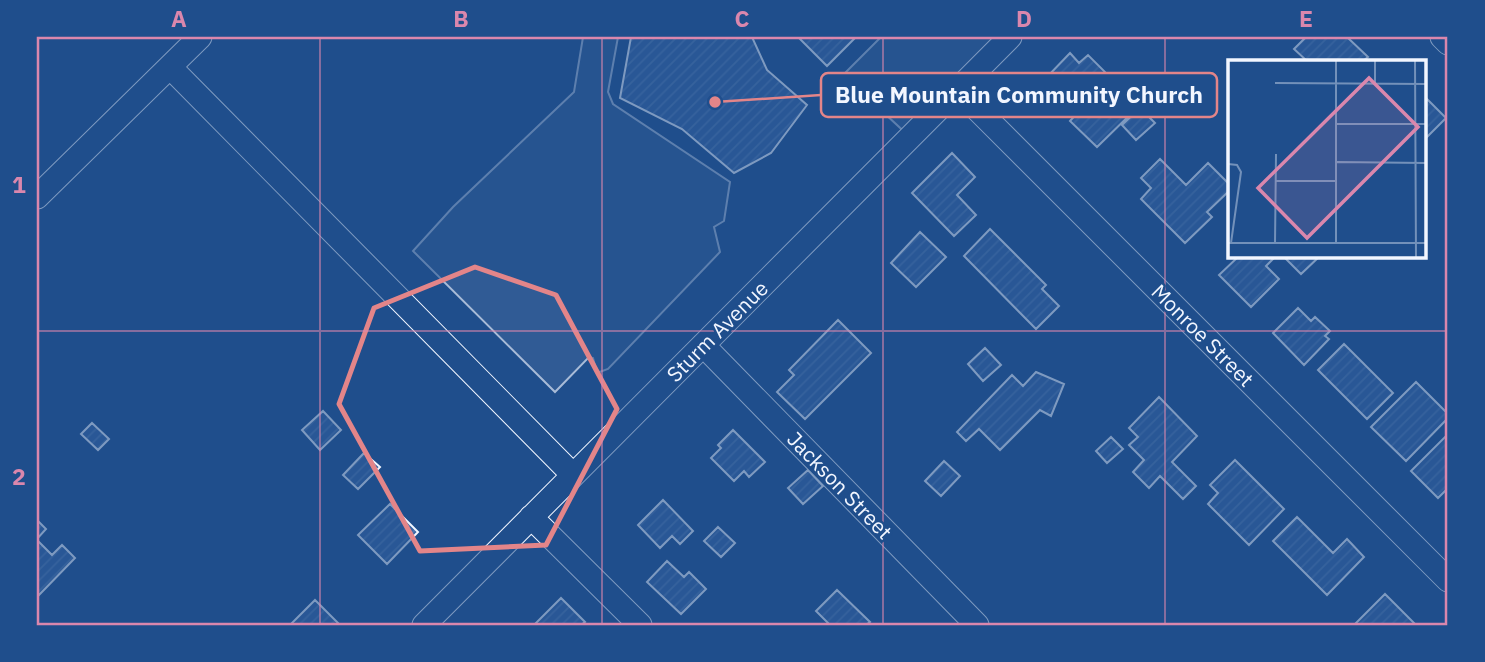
<svg xmlns="http://www.w3.org/2000/svg" width="1485" height="662" font-family="'IBM Plex Sans',sans-serif">
	<defs>
		<pattern id="building-hatch" width="6" height="6" patternUnits="userSpaceOnUse" patternTransform="scale(1.75)"><rect width="6" height="6" fill="#3563a3"/><path d="M-1 1l2-2M0 6l6-6M5 7l2-2" fill="none" stroke="#537ab1"/></pattern>
	</defs>
	<rect width="100%" height="100%" fill="#1f4e8c"/>
	<path fill="#305b95" stroke="#a8bbd7" stroke-width="2" d="M583,37H618L608,92L613,104L730,182L724,221L714,227L720,252L608,369L597,373L593,358L589,357L555,392L413,251L453,207L574,92Z
		M881,37H1010L910,137L843,75Z"/>
	<path fill="url(#building-hatch)" stroke="#f2f6ff" stroke-width="2" d="M631,37H752L767,70L807,105L771,153L734,173L682,129L620,98Z
		M798,37H856L827,66Z
		M1306,37H1347L1368,57L1363,61H1307L1294,49Z
		M1070,53L1079,63L1088,55L1139,106L1097,147L1070,121L1079,111L1046,78Z
		M1424,96L1446,118L1424,140Z
		M1140,108L1155,123L1136,140L1122,125Z
		M952,153L975,177L957,195L976,215L954,236L912,193Z
		M1160,159L1186,185L1208,163L1230,185V190L1207,212L1212,217L1185,243L1141,199L1151,188L1141,178Z
		M990,229L1046,285L1042,289L1059,306L1036,329L964,256Z
		M920,232L946,257L916,287L891,263Z
		M1239,256H1276L1266,266L1279,279L1251,307L1219,275Z
		M1285,256H1320L1301,274L1284,257Z
		M1298,308L1311,321L1315,317L1330,331L1325,336L1329,339L1304,365L1273,333Z
		M838,320L871,353L805,419L777,392L794,375L789,370Z
		M1344,344L1393,393L1367,419L1318,370Z
		M985,348L1001,365L983,381L968,364Z
		M1036,372L1064,384L1051,416L1040,410L1000,450L979,429L966,441L957,432L1012,375L1023,386Z
		M1416,382L1448,414V418L1406,461L1371,427Z
		M1159,397L1197,436L1172,462L1196,486L1183,499L1160,476L1149,488L1133,472L1144,460L1129,445L1138,437L1129,428Z
		M323,411L341,430L320,450L302,430Z
		M92,423L109,439L98,450L81,434Z
		M733,430L765,462L749,477L744,471L734,481L711,458L721,448L718,445Z
		M1447,435L1448,488L1438,498L1411,471Z
		M1111,437L1123,449L1107,463L1096,451Z
		M364,453L380,467L358,489L343,475Z
		M1235,460L1284,509L1249,545L1208,504L1218,493L1210,485Z
		M944,461L960,476L941,496L925,481Z
		M808,470L823,486L803,504L788,488Z
		M663,500L693,531L680,544L672,536L660,548L638,525Z
		M390,504L418,532L387,564L358,535Z
		M1297,517L1333,553L1347,539L1364,557L1327,595L1273,541Z
		M37,520L46,529L37,539Z
		M718,527L735,543L721,557L704,541Z
		M37,540L52,555L62,545L75,558L39,595L37,593Z
		M667,561L684,577L689,572L706,589L681,614L647,582Z
		M837,590L870,622L866,625H830L816,611Z
		M1385,594L1416,625H1354Z
		M561,598L585,622L581,625H534Z
		M315,600L340,625H290Z"/>
	<g fill="none" stroke-linecap="round" stroke-linejoin="round">
		<defs>
			<path id="street" d="M1442,37L1448,43
				M170,67L573,475
				M957,89L1448,580
				M37,197L200,37
				M703,345L977,625
				M531,517L640,625
				M424,625L1010,37"/>
		</defs>
		<use href="#street" stroke="#f2f6ff" stroke-width="25"/>
		<use href="#street" stroke="#1f4e8c" stroke-width="23"/>
	</g>
	<path d="M0 0H1485V662H0ZM475,267L556,295L617,409L546,545L420,551L339,404L374,308Z" fill="#1f4e8c" fill-opacity=".55" fill-rule="evenodd"/>
	<path fill="none" stroke="#e38589" stroke-width="5" stroke-linejoin="round" d="M475,267L556,295L617,409L546,545L420,551L339,404L374,308Z"/>
	<path fill="none" stroke="#da87ad" stroke-width="2" stroke-opacity="0.55" d="M320,37V625M602,37V625M883,37V625M1165,37V625M37,331H1448"/>
	<g text-anchor="middle" dominant-baseline="central" stroke-width="5" stroke-linejoin="round" paint-order="stroke">
		<g font-size="21" fill="#f2f6ff" stroke="#1f4e8c">
			<text transform="translate(717 331) rotate(-45)">Sturm Avenue</text>
			<text transform="translate(1203 335) rotate(45)">Monroe Street</text>
			<text transform="translate(840 485) rotate(46)">Jackson Street</text>
		</g>
	</g>
	<g transform="translate(1228 60)">
		<rect width="198" height="198" fill="#1f4e8c"/>
		<path fill="none" stroke="#7391ba" stroke-width="2" d="M108,0V183M147,0V24M187,0L188,198M47,23L198,24M109,64H198M109,102L198,103M0,104L9,105L13,112L3,183M48,121H108M0,183H198M47,183L48,94"/>
		<path fill="#da87ad" fill-opacity="0.15" stroke="#da87ad" stroke-width="3.5" d="M141,18L190,67L79,178L30,128Z"/>
		<rect width="198" height="198" fill="none" stroke="#f2f6ff" stroke-width="3.5"/>
	</g>
	<path fill="none" stroke="#e38589" stroke-width="2.5" d="M715 102L821 95"/>
	<circle fill="#e38589" stroke="#1f4e8c" stroke-width="2.5" cx="715" cy="102" r="7"/>
	<rect fill="#1f4e8c" stroke="#e38589" stroke-width="2.5" x="821" y="73" width="396" height="44" rx="7"/>
	<g font-size="23" text-anchor="middle" font-weight="bold" fill="#f2f6ff">
		<text x="1019" y="103">Blue Mountain Community Church</text>
	</g>
	<rect width="1485" height="662" fill="none" stroke="#1f4e8c" stroke-width="77"/>
	<rect x="38" y="38" width="1408" height="586" fill="none" stroke="#da87ad" stroke-width="2.5"/>
	<g font-size="23" text-anchor="middle" font-weight="bold" fill="#da87ad">
		<text x="179" y="27">A</text>
		<text x="461" y="27">B</text>
		<text x="742" y="27">C</text>
		<text x="1024" y="27">D</text>
		<text x="1306" y="27">E</text>
		<text x="19" y="193">1</text>
		<text x="19" y="485">2</text>
	</g>
</svg>
